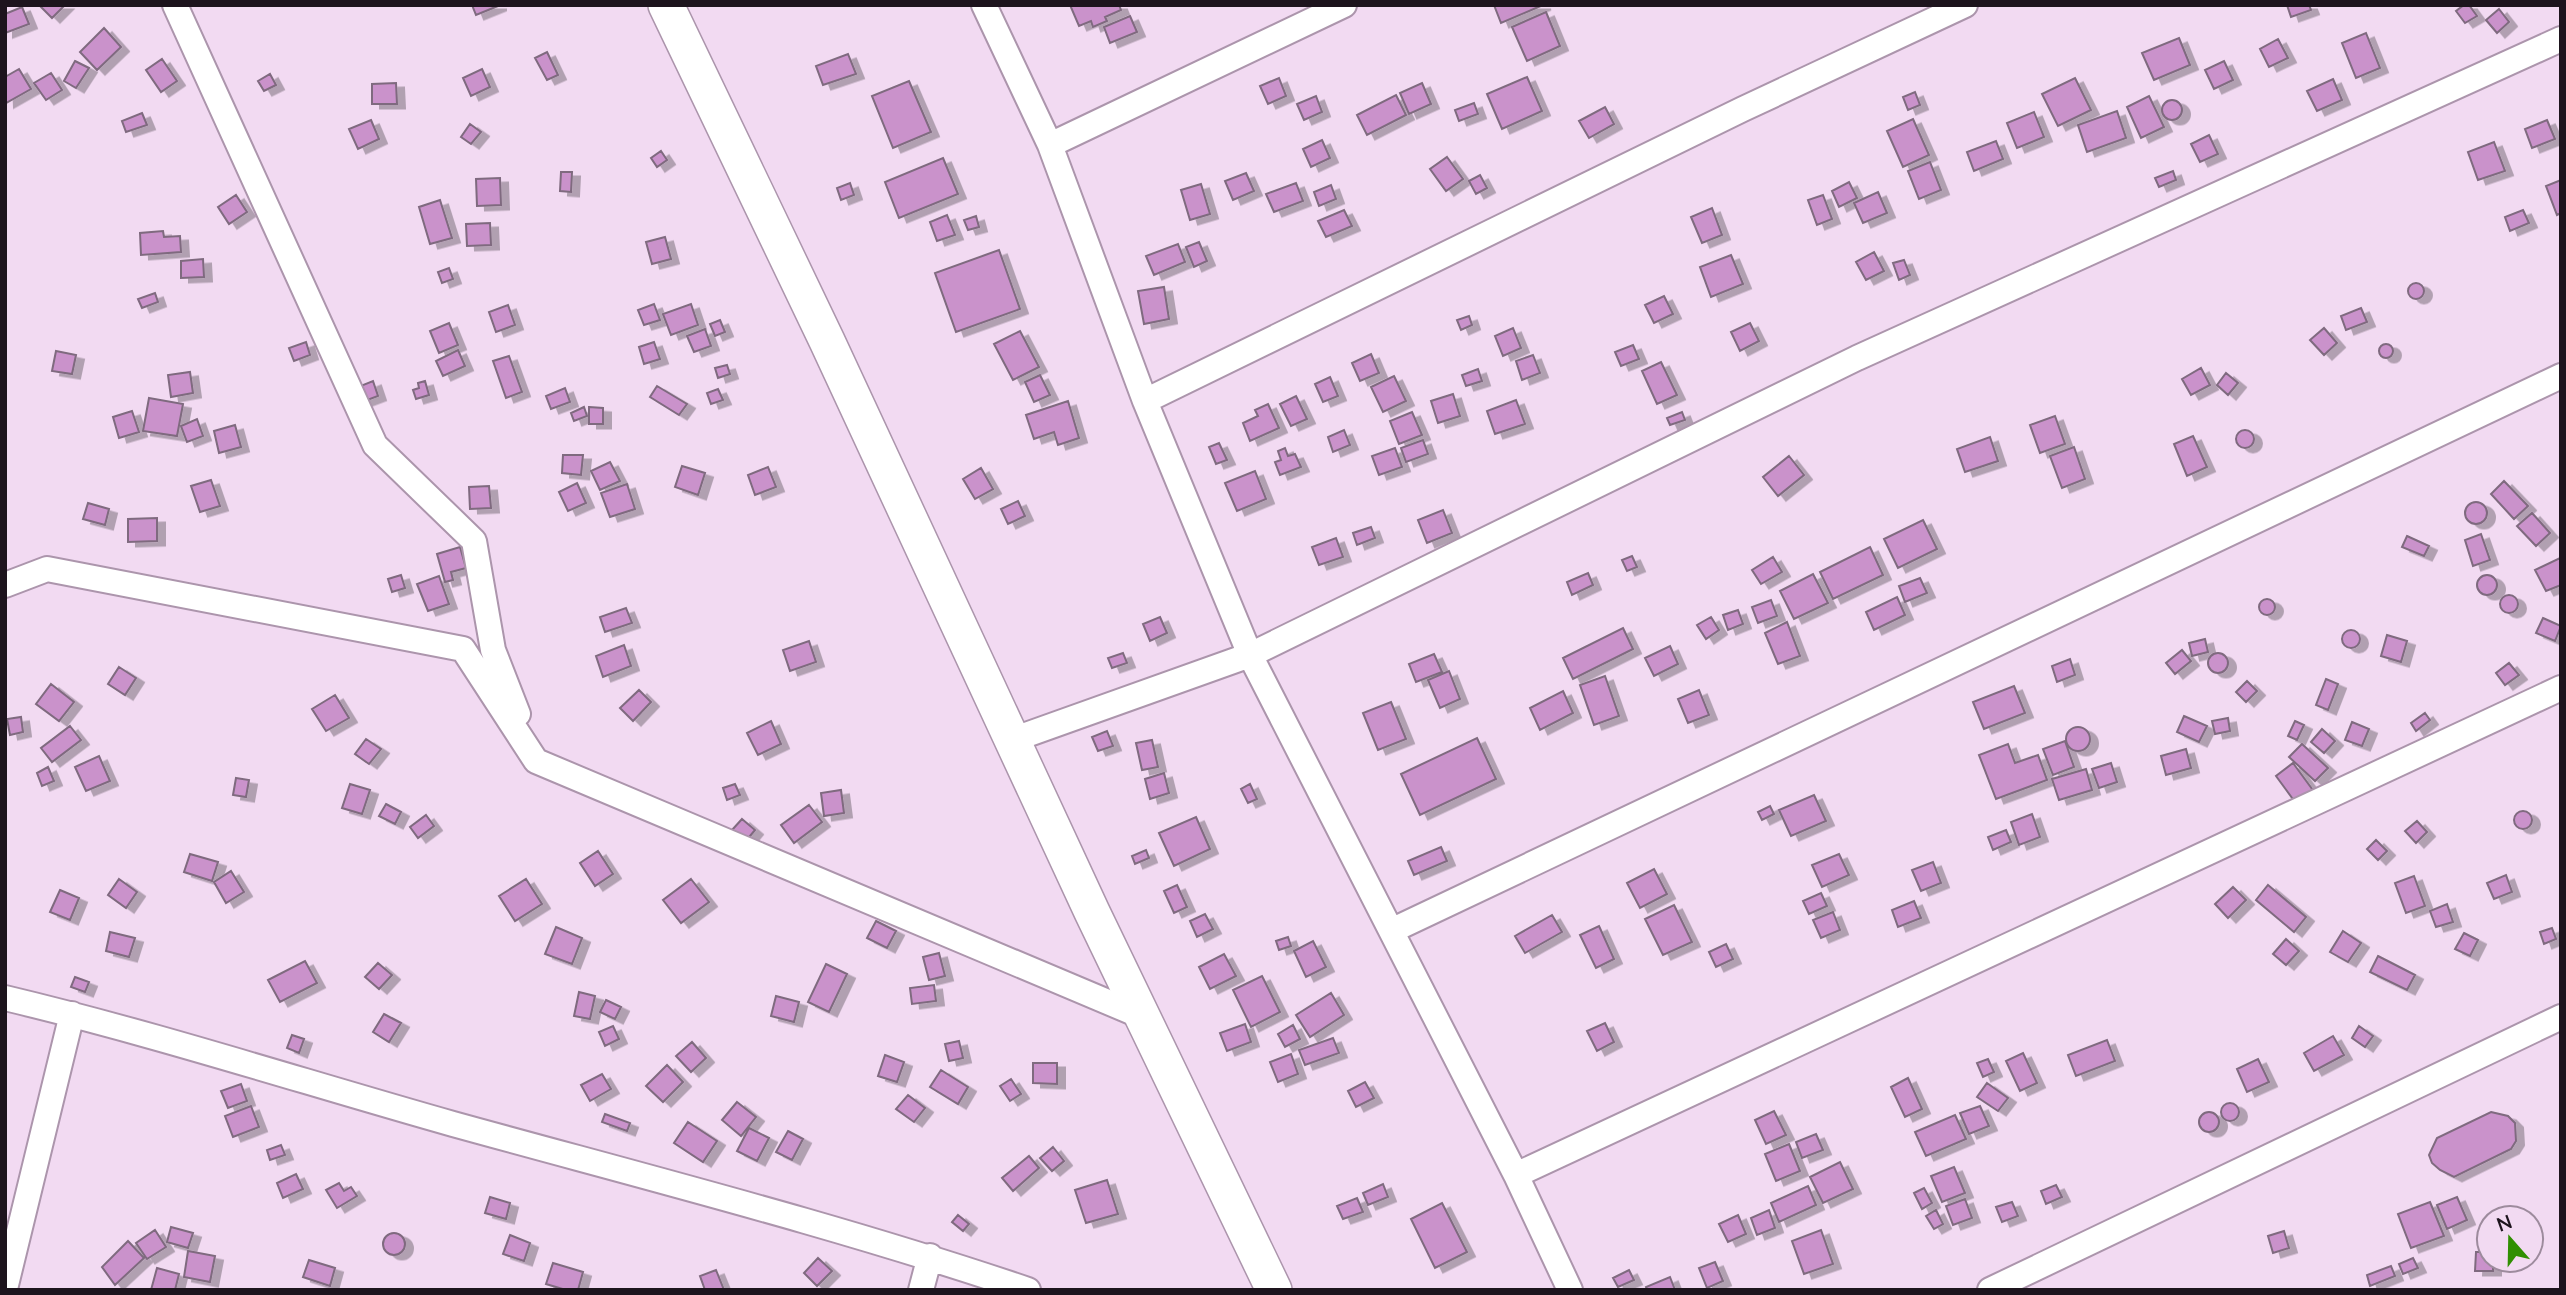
<svg xmlns="http://www.w3.org/2000/svg" width="2566" height="1295" font-family="Lato,sans-serif">
	<defs>
		<filter id="shadow"><feDropShadow dx="8" dy="4.5" stdDeviation="0" flood-color="#0004"/></filter>
	</defs>
	<rect width="100%" height="100%" fill="#f2daf2"/>
	<path fill="#ca92cb" stroke="#7f6a7f" stroke-width="2" filter="url(#shadow)" d="M39,5H65L52,18Z
		M472,5H498V6L476,15Z
		M1070,5H1119L1121,10L1105,17L1107,21L1093,27L1091,21L1079,26Z
		M1494,5H1543L1501,23Z
		M2287,5H2309L2311,10L2291,17Z
		M2464,5H2469L2477,16L2465,23L2456,11Z
		M22,7L29,24L5,33V14Z
		M2499,9L2509,22L2497,33L2486,20Z
		M1546,12L1560,46L1527,61L1512,27Z
		M1130,16L1137,32L1110,43L1104,27Z
		M104,28L121,47L97,70L80,52Z
		M2366,33L2380,68L2356,78L2342,43Z
		M2179,38L2190,65L2154,80L2142,53Z
		M2278,39L2288,58L2269,67L2260,49Z
		M547,52L558,75L547,80L535,58Z
		M848,54L856,74L823,85L816,66Z
		M162,59L177,81L161,92L146,70Z
		M75,61L89,68L76,88L64,81Z
		M2224,61L2233,80L2214,89L2205,70Z
		M19,69L31,89L6,103L5,77Z
		M482,69L490,87L471,96L463,78Z
		M51,73L62,90L46,100L34,83Z
		M270,74L276,85L264,91L258,81Z
		M1527,77L1542,111L1502,129L1487,94Z
		M1279,78L1286,96L1268,104L1260,86Z
		M2075,78L2091,110L2058,126L2042,94Z
		M2333,79L2342,100L2317,111L2307,91Z
		M909,81L931,132L893,148L872,96Z
		M396,83L397,104H372V84Z
		M1422,83L1431,104L1409,114L1400,93Z
		M1915,92L1920,105L1908,110L1903,97Z
		M1396,95L1406,115L1367,135L1357,115Z
		M1316,96L1322,112L1304,120L1297,104Z
		M2149,96L2164,127L2141,138L2127,107Z
		M2162 110a10 10 0 1 1 20 0a10 10 0 1 1-20 0Z
		M1474,103L1478,114L1459,121L1455,110Z
		M1605,107L1614,124L1589,138L1579,121Z
		M2117,111L2126,138L2087,152L2078,125Z
		M2034,112L2044,137L2017,148L2007,123Z
		M142,113L147,125L126,132L122,121Z
		M1913,119L1929,155L1903,167L1887,131Z
		M371,120L379,139L358,149L349,129Z
		M2547,120L2555,139L2532,148L2525,129Z
		M470,124L481,132L471,144L461,137Z
		M2209,135L2218,154L2200,162L2191,144Z
		M1322,140L1330,158L1311,167L1303,149Z
		M1996,141L2003,159L1974,171L1967,152Z
		M2494,142L2505,171L2478,180L2468,152Z
		M661,151L667,160L657,167L651,158Z
		M1447,157L1463,179L1446,191L1430,169Z
		M943,158L958,194L899,218L885,182Z
		M1930,162L1941,190L1919,199L1908,171Z
		M2173,171L2176,180L2159,187L2155,178Z
		M561,172H572L571,192L560,191Z
		M1246,173L1254,191L1233,200L1225,181Z
		M1480,175L1487,188L1476,194L1469,181Z
		M500,178L501,205L477,206L476,179Z
		M2561,180V213L2557,215L2546,186Z
		M1849,182L1857,198L1839,207L1832,191Z
		M850,183L854,195L841,200L837,188Z
		M1296,183L1303,201L1274,212L1266,194Z
		M1201,184L1210,214L1190,220L1181,190Z
		M1331,185L1336,199L1319,206L1314,192Z
		M1878,192L1887,213L1863,223L1854,203Z
		M236,195L247,212L229,224L218,207Z
		M1823,195L1832,219L1817,225L1808,200Z
		M440,200L452,238L430,244L419,207Z
		M1712,208L1722,235L1702,243L1691,217Z
		M1344,210L1352,226L1326,237L1318,221Z
		M2523,210L2529,223L2510,231L2505,217Z
		M947,215L955,235L937,241L930,222Z
		M976,216L979,227L968,230L964,220Z
		M490,223L491,245L467,246L466,224Z
		M163,231L164,237L180,236L181,252L141,255L140,233Z
		M665,237L671,259L652,264L646,242Z
		M1199,242L1207,261L1194,267L1186,247Z
		M1178,244L1185,262L1154,275L1146,256Z
		M999,250L1020,309L956,332L935,273Z
		M1874,252L1884,271L1866,280L1856,262Z
		M1731,255L1743,284L1711,297L1700,267Z
		M203,259L204,277L181,278V261Z
		M1904,260L1910,275L1899,280L1893,263Z
		M449,268L453,279L442,283L438,272Z
		M2408 291a8 8 0 1 1 16 0a8 8 0 1 1-16 0Z
		M1164,287L1169,319L1144,324L1138,291Z
		M155,293L158,302L142,308L138,299Z
		M1664,296L1673,314L1654,323L1645,305Z
		M654,304L660,320L644,325L638,310Z
		M691,304L698,325L671,335L663,314Z
		M508,305L515,325L496,332L489,312Z
		M2361,308L2367,322L2346,330L2341,316Z
		M1469,316L1472,325L1461,330L1457,320Z
		M720,320L725,332L715,336L710,324Z
		M449,323L458,345L439,353L430,331Z
		M1750,323L1759,341L1740,351L1731,332Z
		M1513,328L1521,348L1503,356L1495,336Z
		M2324,328L2337,343L2324,355L2310,340Z
		M705,329L711,346L694,352L687,336Z
		M1020,331L1039,367L1013,380L994,344Z
		M306,342L310,355L294,361L289,348Z
		M654,342L660,359L644,364L639,347Z
		M2379 351a7 7 0 1 1 14 0a7 7 0 1 1-14 0Z
		M1633,345L1639,359L1621,366L1615,352Z
		M458,350L465,366L443,376L436,361Z
		M56,351L76,355L72,374L52,371Z
		M1371,354L1379,373L1360,381L1352,363Z
		M1533,355L1540,373L1522,380L1516,361Z
		M509,356L522,392L506,398L493,361Z
		M1661,362L1677,395L1657,404L1642,371Z
		M727,365L730,374L718,378L715,368Z
		M2201,368L2210,385L2191,395L2182,379Z
		M1478,369L1482,381L1466,386L1462,375Z
		M190,372L193,393L171,397L168,375Z
		M2226,373L2238,383L2228,395L2217,385Z
		M1040,375L1050,395L1034,402L1025,382Z
		M1394,376L1406,401L1383,412L1371,387Z
		M1330,377L1338,396L1323,402L1315,384Z
		M373,381L378,396L362,402L358,387Z
		M425,381L429,395L416,399L413,390L419,388L418,383Z
		M657,386L687,404L679,415L650,397Z
		M565,388L570,402L551,409L546,396Z
		M718,389L723,400L711,404L707,393Z
		M1453,394L1460,416L1438,423L1431,401Z
		M1296,396L1307,419L1291,426L1280,404Z
		M149,398L183,404L177,436L143,431Z
		M1516,400L1525,424L1495,434L1487,411Z
		M1068,401L1079,438L1058,445L1054,432L1034,439L1026,415Z
		M1268,404L1279,428L1250,441L1243,423L1258,416L1255,410Z
		M584,407L587,416L574,421L571,413Z
		M589,407L603,408V424H589Z
		M132,411L139,432L119,438L113,417Z
		M1412,412L1422,435L1399,444L1390,421Z
		M1682,412L1685,420L1670,425L1667,418Z
		M2055,416L2065,444L2040,453L2030,425Z
		M197,419L203,436L187,442L181,426Z
		M235,425L241,447L219,453L214,431Z
		M2236 439a9 9 0 1 1 18 0a9 9 0 1 1-18 0Z
		M1344,430L1350,445L1333,452L1328,437Z
		M2193,436L2207,467L2187,476L2174,444Z
		M1990,437L1998,461L1965,472L1957,449Z
		M1423,440L1428,454L1406,462L1401,448Z
		M1219,443L1227,460L1216,464L1209,447Z
		M2074,447L2085,479L2062,488L2050,456Z
		M1285,448L1288,456L1295,454L1301,467L1280,475L1275,462L1281,460L1278,451Z
		M1395,448L1402,467L1379,475L1372,456Z
		M563,455H583L581,475L562,473Z
		M1789,456L1804,475L1778,496L1763,477Z
		M610,462L620,481L600,490L591,471Z
		M682,466L705,473L698,495L675,487Z
		M768,467L776,487L755,495L748,475Z
		M981,468L993,489L975,499L963,479Z
		M1255,471L1266,499L1237,511L1225,483Z
		M211,480L220,506L200,512L191,486Z
		M2504,481L2528,506L2514,519L2491,494Z
		M577,483L586,503L568,511L559,492Z
		M627,484L635,509L610,517L601,493Z
		M489,486L491,508L470,509L469,487Z
		M1018,501L1025,516L1008,524L1001,509Z
		M2465 513a11 11 0 1 1 22 0a11 11 0 1 1-22 0Z
		M88,503L109,509L105,525L83,519Z
		M1443,510L1452,533L1427,543L1418,520Z
		M2532,513L2550,533L2536,546L2517,526Z
		M157,518V541L128,542V519Z
		M1923,520L1937,549L1898,568L1884,539Z
		M1371,527L1375,538L1357,545L1353,533Z
		M2481,534L2490,560L2473,566L2465,540Z
		M2407,536L2429,546L2424,556L2402,547Z
		M1336,538L1343,557L1319,565L1312,547Z
		M460,547L466,568L451,572L453,580L445,582L437,554Z
		M1870,547L1883,575L1833,599L1820,572Z
		M1632,556L1637,567L1627,571L1622,560Z
		M1773,557L1782,572L1761,584L1752,570Z
		M2560,558L2561,585L2546,591L2535,570Z
		M1588,573L1593,585L1572,595L1567,582Z
		M1813,574L1828,603L1794,619L1780,591Z
		M401,575L405,588L392,592L388,579Z
		M2477 585a10 10 0 1 1 20 0a10 10 0 1 1-20 0Z
		M439,576L449,604L428,611L417,584Z
		M1920,578L1927,593L1905,602L1899,586Z
		M2500 604a9 9 0 1 1 18 0a9 9 0 1 1-18 0Z
		M1897,597L1905,615L1874,630L1866,612Z
		M2259 607a8 8 0 1 1 16 0a8 8 0 1 1-16 0Z
		M1771,600L1777,616L1758,623L1752,607Z
		M626,608L632,623L605,632L600,617Z
		M1738,610L1743,624L1728,630L1723,615Z
		M1160,617L1167,633L1150,641L1143,624Z
		M1711,617L1719,630L1706,639L1697,625Z
		M2543,618L2561,626L2555,641L2536,633Z
		M1787,622L1800,656L1778,664L1765,633Z
		M1623,628L1633,649L1573,679L1563,658Z
		M2342 639a9 9 0 1 1 18 0a9 9 0 1 1-18 0Z
		M2387,635L2407,641L2401,662L2381,656Z
		M2205,639L2208,652L2192,656L2189,643Z
		M809,641L816,662L790,671L783,650Z
		M624,645L631,666L603,677L596,656Z
		M1670,646L1678,664L1654,676L1645,658Z
		M2182,650L2191,661L2175,674L2166,663Z
		M1123,653L1127,663L1112,668L1108,658Z
		M2208 663a10 10 0 1 1 20 0a10 10 0 1 1-20 0Z
		M1434,654L1442,672L1416,682L1409,664Z
		M2070,659L2075,675L2057,682L2052,666Z
		M2509,663L2519,675L2505,685L2496,673Z
		M119,667L136,678L125,695L108,684Z
		M1449,671L1460,699L1440,708L1428,680Z
		M1605,676L1619,716L1594,725L1580,685Z
		M2326,679L2338,684L2328,710L2316,705Z
		M2247,681L2257,691L2246,702L2236,692Z
		M51,684L74,702L59,721L36,704Z
		M2014,686L2025,713L1984,729L1973,702Z
		M639,690L651,702L633,721L620,708Z
		M1699,690L1709,715L1688,723L1678,699Z
		M1563,691L1573,713L1540,730L1530,708Z
		M335,695L349,718L326,731L312,709Z
		M1391,702L1406,739L1378,750L1363,713Z
		M2425,713L2430,720L2416,731L2411,723Z
		M2184,716L2207,726L2199,742L2177,732Z
		M21,717L23,732L10,735L7,719Z
		M2228,718L2230,731L2215,734L2212,721Z
		M771,721L781,744L758,755L747,733Z
		M2295,721L2304,725L2297,740L2288,736Z
		M2352,722L2369,729L2362,746L2345,740Z
		M70,726L81,740L52,762L41,748Z
		M2066 739a12 12 0 1 1 24 0a12 12 0 1 1-24 0Z
		M2322,729L2335,741L2324,753L2311,742Z
		M1107,731L1113,746L1098,751L1092,737Z
		M1477,738L1496,779L1420,815L1401,774Z
		M366,739L381,749L369,764L355,754Z
		M1152,740L1158,767L1142,770L1136,743Z
		M2065,741L2074,767L2053,775L2043,749Z
		M2008,744L2015,763L2038,755L2047,780L1996,799L1979,755Z
		M2302,744L2328,768L2315,781L2289,757Z
		M2186,749L2191,768L2166,775L2161,756Z
		M99,756L110,781L86,791L75,767Z
		M2111,763L2117,782L2099,788L2092,769Z
		M2293,763L2315,793L2298,806L2276,776Z
		M48,767L54,781L42,786L37,773Z
		M2086,769L2092,790L2059,800L2052,779Z
		M1164,773L1169,793L1150,799L1145,779Z
		M236,778L249,780L246,797L233,795Z
		M350,784L370,790L362,814L342,808Z
		M735,784L740,795L727,800L723,788Z
		M1250,784L1257,799L1248,803L1241,789Z
		M841,790L844,813L824,816L821,793Z
		M1814,795L1826,821L1791,836L1779,810Z
		M386,804L401,812L395,824L379,816Z
		M809,805L822,822L794,843L781,825Z
		M1770,806L1774,814L1762,820L1758,812Z
		M2514 820a9 9 0 1 1 18 0a9 9 0 1 1-18 0Z
		M2032,814L2040,837L2019,845L2011,822Z
		M426,815L434,826L418,838L410,827Z
		M1196,817L1210,849L1174,866L1159,833Z
		M742,819L755,830L745,842L732,830Z
		M2417,821L2427,832L2416,843L2405,831Z
		M2006,830L2011,842L1993,850L1988,837Z
		M2376,840L2387,851L2378,860L2367,849Z
		M1441,847L1447,861L1414,875L1408,861Z
		M1146,850L1149,858L1135,864L1132,856Z
		M598,851L613,874L595,886L580,863Z
		M190,854L218,862L212,881L184,872Z
		M1839,854L1849,875L1822,887L1812,865Z
		M1933,862L1941,883L1921,891L1912,870Z
		M1654,869L1667,894L1640,908L1627,883Z
		M231,871L244,892L226,903L214,882Z
		M2506,875L2512,892L2494,899L2487,883Z
		M2414,876L2425,906L2406,913L2395,883Z
		M119,879L137,892L126,908L108,895Z
		M526,879L542,904L515,921L499,896Z
		M691,879L709,902L681,923L663,900Z
		M1177,885L1187,907L1174,913L1164,891Z
		M2268,885L2306,917L2294,932L2256,900Z
		M2233,887L2246,900L2228,918L2215,904Z
		M60,890L79,898L70,920L50,912Z
		M1821,893L1827,906L1809,914L1803,901Z
		M1914,901L1921,918L1898,927L1892,910Z
		M2447,904L2453,922L2436,927L2430,911Z
		M1674,905L1692,942L1663,955L1645,919Z
		M1833,912L1840,930L1821,938L1813,920Z
		M1205,914L1213,929L1197,937L1190,921Z
		M1552,915L1562,932L1525,953L1515,936Z
		M876,921L896,931L887,948L867,938Z
		M1599,926L1614,959L1596,968L1580,935Z
		M556,927L582,938L572,964L545,954Z
		M2552,928L2556,939L2544,944L2540,932Z
		M2343,931L2361,943L2348,962L2330,952Z
		M110,932L135,938L129,957L106,951Z
		M2464,933L2478,940L2470,956L2455,949Z
		M1288,937L1291,946L1279,950L1276,941Z
		M2286,939L2299,951L2286,965L2273,954Z
		M1313,941L1326,967L1306,977L1294,951Z
		M1726,944L1733,959L1716,967L1709,952Z
		M939,953L945,976L929,980L923,957Z
		M1224,954L1236,976L1210,989L1199,967Z
		M2378,956L2415,975L2407,990L2370,972Z
		M305,961L317,983L280,1002L268,980Z
		M378,963L392,975L379,989L365,977Z
		M826,964L847,974L829,1012L808,1002Z
		M1262,976L1280,1012L1251,1027L1233,990Z
		M75,977L89,982L85,992L71,987Z
		M934,985L936,1001L912,1004L910,988Z
		M579,992L595,996L590,1019L574,1016Z
		M1331,993L1344,1015L1310,1037L1296,1015Z
		M776,996L799,1002L794,1022L771,1016Z
		M606,1000L621,1007L615,1019L600,1012Z
		M384,1014L401,1023L389,1042L373,1032Z
		M1605,1023L1614,1042L1597,1051L1587,1031Z
		M1245,1024L1251,1042L1227,1051L1220,1033Z
		M1293,1025L1300,1039L1285,1047L1278,1034Z
		M613,1026L619,1039L605,1046L599,1032Z
		M2359,1026L2373,1036L2365,1047L2352,1038Z
		M292,1035L304,1039L299,1053L287,1048Z
		M2333,1036L2344,1055L2314,1071L2304,1053Z
		M1333,1038L1339,1053L1305,1065L1299,1050Z
		M2107,1040L2115,1061L2076,1076L2068,1055Z
		M959,1041L963,1058L949,1061L945,1044Z
		M692,1042L706,1058L691,1072L676,1056Z
		M2023,1053L2037,1083L2020,1091L2006,1061Z
		M1291,1054L1298,1074L1278,1082L1270,1062Z
		M885,1055L904,1062L897,1082L878,1076Z
		M1988,1059L1994,1072L1983,1077L1977,1063Z
		M2258,1059L2269,1082L2247,1092L2237,1069Z
		M1033,1063H1057V1084L1033,1083Z
		M667,1065L683,1082L663,1102L646,1086Z
		M941,1070L968,1087L958,1104L930,1087Z
		M602,1074L611,1089L590,1101L581,1085Z
		M1908,1078L1922,1109L1905,1117L1891,1087Z
		M1011,1079L1021,1094L1010,1101L1000,1086Z
		M1365,1082L1374,1098L1356,1107L1348,1091Z
		M1987,1083L2008,1098L1998,1111L1977,1097Z
		M241,1084L247,1101L228,1108L221,1091Z
		M908,1095L925,1108L914,1122L896,1109Z
		M737,1102L756,1117L741,1136L722,1120Z
		M2221 1112a9 9 0 1 1 18 0a9 9 0 1 1-18 0Z
		M251,1106L259,1127L233,1137L225,1116Z
		M1980,1106L1989,1126L1969,1134L1960,1113Z
		M1774,1111L1786,1135L1766,1144L1755,1120Z
		M2199 1122a10 10 0 1 1 20 0a10 10 0 1 1-20 0Z
		M2491,1112L2508,1116L2515,1123L2516,1141L2511,1149L2454,1177L2440,1170L2432,1163L2429,1155L2437,1138Z
		M605,1114L630,1123L627,1131L602,1122Z
		M1955,1115L1966,1139L1926,1156L1915,1132Z
		M688,1122L717,1141L703,1162L674,1143Z
		M749,1128L769,1138L757,1161L737,1151Z
		M788,1131L803,1139L792,1160L776,1152Z
		M1816,1134L1823,1150L1802,1158L1796,1142Z
		M1789,1144L1800,1171L1776,1181L1765,1154Z
		M281,1145L285,1155L270,1160L267,1150Z
		M1053,1147L1064,1161L1052,1171L1040,1158Z
		M1029,1156L1039,1168L1013,1191L1002,1178Z
		M1840,1162L1853,1189L1823,1203L1810,1177Z
		M1954,1167L1965,1193L1942,1202L1931,1176Z
		M296,1174L303,1189L283,1198L277,1183Z
		M1107,1180L1118,1214L1086,1223L1075,1190Z
		M339,1183L344,1191L351,1187L357,1196L337,1208L326,1190Z
		M1383,1184L1388,1197L1368,1205L1363,1193Z
		M2056,1185L2062,1197L2046,1204L2041,1191Z
		M1808,1186L1816,1205L1779,1222L1771,1203Z
		M1924,1188L1932,1203L1922,1209L1914,1193Z
		M490,1197L510,1203L506,1219L485,1213Z
		M2457,1197L2467,1220L2447,1229L2437,1205Z
		M1357,1198L1363,1212L1343,1219L1337,1206Z
		M1965,1199L1972,1218L1953,1225L1946,1206Z
		M2012,1202L2018,1216L2002,1222L1996,1207Z
		M2430,1202L2444,1236L2411,1248L2398,1214Z
		M1442,1203L1467,1252L1435,1268L1411,1219Z
		M1769,1210L1775,1228L1757,1235L1751,1218Z
		M1936,1210L1943,1224L1934,1229L1926,1216Z
		M958,1215L969,1224L963,1231L952,1222Z
		M1738,1215L1746,1234L1728,1242L1719,1224Z
		M171,1227L193,1233L188,1248L167,1242Z
		M155,1230L166,1247L147,1259L136,1243Z
		M1821,1230L1833,1264L1804,1274L1792,1241Z
		M2284,1231L2289,1248L2273,1253L2268,1236Z
		M383 1244a11 11 0 1 1 22 0a11 11 0 1 1-22 0Z
		M510,1235L530,1243L524,1261L503,1254Z
		M128,1241L144,1258L115,1285L102,1267Z
		M188,1251L215,1256L210,1282L184,1277Z
		M2476,1252H2489V1260H2493V1271H2475Z
		M818,1258L832,1271L817,1286L804,1273Z
		M2413,1258L2418,1268L2403,1274L2399,1264Z
		M309,1260L335,1268L330,1286L303,1277Z
		M1715,1262L1723,1281L1707,1288L1699,1268Z
		M553,1263L583,1272L578,1290H566L546,1284Z
		M2391,1266L2395,1276L2370,1286L2367,1275Z
		M157,1268L179,1274L175,1290H151Z
		M716,1270L724,1290H705L700,1276Z
		M1629,1270L1634,1280L1618,1287L1613,1278Z
		M1670,1277L1675,1290H1647L1646,1287Z"/>
	<g fill="none" stroke-linecap="round" stroke-linejoin="round">
		<defs>
			<path id="street" d="M175,5L375,445L474,541L493,650L518,714
				M984,5L1050,145L1145,401L1250,655L1516,1175L1570,1290
				M1050,145L1344,5
				M1145,401L1743,109L1965,5
				M5,585L47,569L463,649L536,761L1141,1016
				M1012,740L1250,655L1857,358L2561,39
				M1393,930L2561,376
				M5,998C156,1034 304,1082 453,1124C645,1177 839,1226 1028,1290
				M1516,1175L2561,688
				M5,1289L72,1014
				M921,1290L930,1256
				M1990,1290L2561,1017"/>
			<path id="secondary" d="M666,5L827,341L1092,912L1274,1290"/>
		</defs>
		<use href="#street" stroke="#ac95ac" stroke-width="28"/>
		<use href="#secondary" stroke="#ac95ac" stroke-width="38"/>
		<use href="#street" stroke="#fff" stroke-width="24"/>
		<use href="#secondary" stroke="#fff" stroke-width="35"/>
	</g>
	<rect width="2566" height="1295" fill="none" stroke="#1d141d" stroke-width="14"/>
	<g transform="translate(2510 1239) rotate(340)"><circle r="33" fill="#f2daf2" stroke="#9d8b9d" stroke-width="2"/>
	<path d="M0-5L12 26L0 18L-12 26Z" fill="#308f02"/>
	<text y="-10" font-size="19" font-weight="bold" text-anchor="middle" fill="#1d141d">N</text>
	</g>
</svg>
